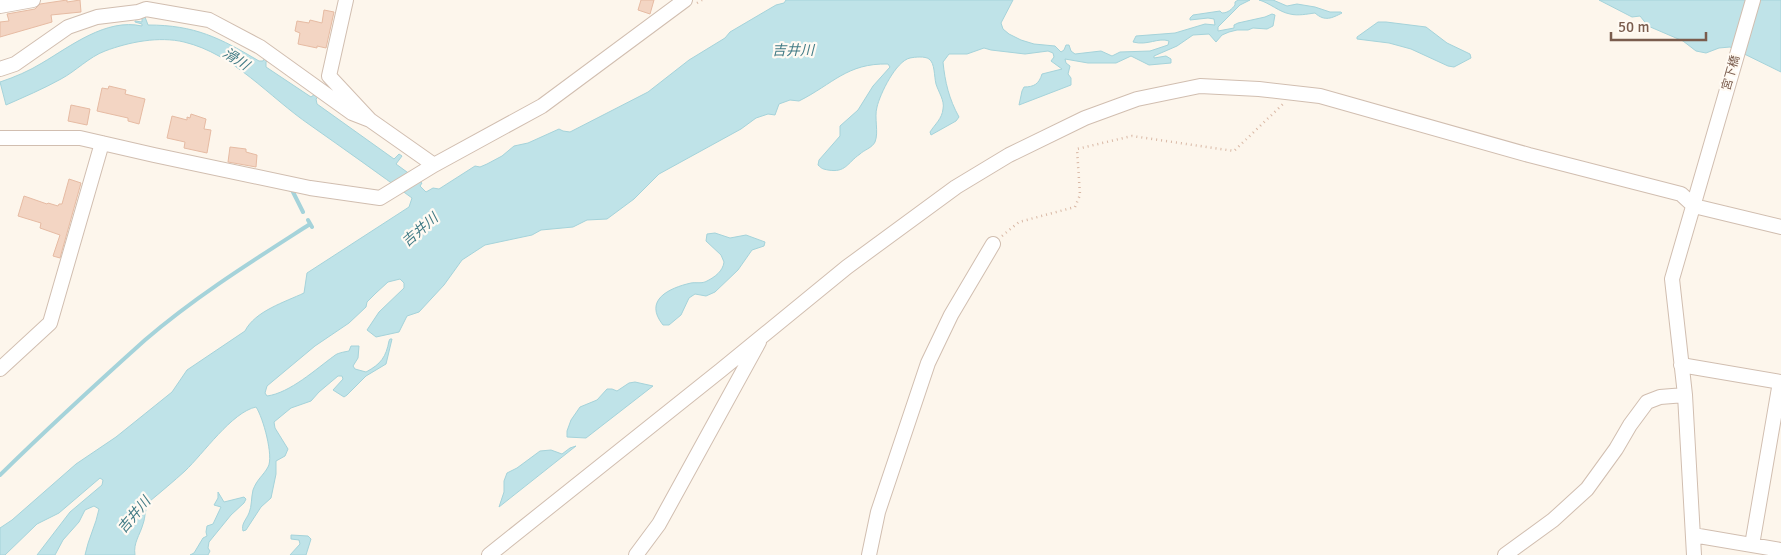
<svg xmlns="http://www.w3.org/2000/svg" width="1781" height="555" font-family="Signika,'Noto Sans JP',sans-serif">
	<rect width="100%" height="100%" fill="#fdf6ec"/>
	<path fill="#bfe3e8" stroke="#a5d3da" d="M786,0H1013L1001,23L1003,29L1009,34L1021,40L1034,44L1055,46L1061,52L1064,50L1066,45H1069L1071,51L1075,54L1101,51L1112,56L1120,52L1150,51L1168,45L1169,41C1158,37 1148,46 1133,42L1136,36L1175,33L1205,24L1215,25L1214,19L1208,18L1190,20V18L1193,15L1220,11L1222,13C1228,13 1232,9 1235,5V2L1238,0H1250L1240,5L1218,27V31L1234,28V25L1238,23L1265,17L1272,14L1275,15L1273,26L1267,29L1253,28L1248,30H1237L1229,32L1222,35L1216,42L1209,34L1193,35L1177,46L1154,56V58L1166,56L1171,59V63L1149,65L1131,56L1116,63H1088L1065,59L1066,63L1070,66L1068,74L1071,78V85L1019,105L1022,91L1024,87C1034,87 1039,84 1042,74L1062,69L1051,61L1054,57L1053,53L1048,51L1025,54L991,50L984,48L967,54H949L943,62C945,82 949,99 959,117L956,121L931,135L930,132C935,124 942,119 943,109C945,101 938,91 936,84C934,76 935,63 929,59C925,56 915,57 910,58C896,61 880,94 877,107C874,118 879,132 875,142C872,148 864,150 860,154C847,163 846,173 828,170C823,169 822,169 818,165L819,160L840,136V126L858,110L873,86L890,67L888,64C847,63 833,84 799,101L790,100L779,104L775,115L768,114L756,118L741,129L659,174L634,199L607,219L587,220L573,227L541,230L532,235L485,245L462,260L444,285L419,312L407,316L399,332L376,337L367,330L379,312L404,288V283L400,279L388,282L376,293L367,302L366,307L349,323L315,346L267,386L265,393L267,396C290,393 316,369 334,356C337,353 344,352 349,351L351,346H359L358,358L353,366L355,369L366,372C381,364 386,357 389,341L390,339H392L386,364L366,376L347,395L344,397L333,390L343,379L342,376H338L319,392L311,401L291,408L274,422L275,428L288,449L285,456L276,461V474L271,498L261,507L246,530L243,531C241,524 246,520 249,513C252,506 251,498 253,490C257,479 263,476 268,467C274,457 263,417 256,407C232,412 203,454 185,471C174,481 162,491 150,501C144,509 146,516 143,524C140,535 133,543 135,555H85C88,539 96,525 99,509L94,506L85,510L79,522L63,540L55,555H37L70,512L102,485L103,480L100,478L59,513L37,524L5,555H0V528L12,520L76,464L116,437L172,392L187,370L245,331C255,311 285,302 304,293L307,273L409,207L412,198C378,173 344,149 310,125C269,97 234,54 184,42C159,36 129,42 105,51C89,57 76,71 61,79C43,89 24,97 6,105L0,82C15,77 29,71 42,63C71,46 106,18 142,26V24L135,22V21L142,22V17H145L148,25C195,25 220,38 259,61H263L266,56L269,58L266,62V67L311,97L315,94L319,96L316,99L317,104L394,159L399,154L402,156L396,164L422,183L420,186L426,192L433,188L439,189L475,166L480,167L487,164L502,156L514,146L528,143L559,129L563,131L570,132L648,92L689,60L725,38L730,32L776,5L784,3Z
		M1259,0H1273L1287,6L1297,4L1315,7L1330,12H1341L1342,13C1332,18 1325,22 1315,13C1307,14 1298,16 1290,14C1279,12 1270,3 1259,0Z
		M1599,0H1781V72L1730,47L1719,48L1706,53L1696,51L1683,41L1648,26L1640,16L1632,17Z
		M1378,22H1386L1426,27L1447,43L1470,54L1471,58L1454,67L1448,66L1411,49L1389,43L1357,39V37Z
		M715,233L730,238L746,235L765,242L764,246L752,250L738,270L715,292L706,296L695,294L689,298L681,315L669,325H663C643,300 669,288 691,283C696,282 702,284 707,281C715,277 723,271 724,262L721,255L706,241L707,234Z
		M635,382L653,386L586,438L567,437V431L571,420L580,407L597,400L607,389H612L617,391L629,383Z
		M576,446L499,507L504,492V481L507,473L517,468L540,451L551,450L562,454L570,448Z
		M218,492L224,502L244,497L246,499L244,503L231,515L209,542L208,548L210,551L208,555H190L194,553L203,538L207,536L206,532L207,526L213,524L221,507L214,505L218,498Z
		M291,535L308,536L311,539L306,555H290L300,544L299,540L291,539Z"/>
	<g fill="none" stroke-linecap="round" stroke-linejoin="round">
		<path stroke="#a5d3da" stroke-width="4" d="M289,189L292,190L303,212
			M308,220L312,227
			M0,475C47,429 96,384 145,340C196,296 254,260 310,224"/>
	</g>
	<path fill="#f3d5c3" stroke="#e6bba3" d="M67,0V2L80,0L81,12L51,15L52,22L0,37V22L9,21L7,14L35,9L40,4Z
		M641,0H654L650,14L638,10Z
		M324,10L334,12L326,48L317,46V48L298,44L300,33L295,31L297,21L309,23L310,20L322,23Z
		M109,86L126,90L125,94L145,99L139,124L128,121V118L97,111L102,88L108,89Z
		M71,105L90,109L87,125L68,121Z
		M191,114L206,119L204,129L211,130L207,153L184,148L185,142L167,138L172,116L187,120V117L190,118Z
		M230,147L246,149V152L257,155L256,167L228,162Z
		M69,179L81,183L60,258L53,256L60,235L40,228L41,223L18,216L24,196L47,204L48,203L58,206L59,204H62Z"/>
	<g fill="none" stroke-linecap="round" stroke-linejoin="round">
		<defs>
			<path id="minor" d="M346,0L329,76L370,120L434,165
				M0,6L33,0
				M0,69L15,64L68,27L97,17L138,12L146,9L209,20L260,47L352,113L370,120
				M0,138H80L154,155L310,188L380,198L434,165L542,106L685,0
				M1681,365L1781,382
				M0,369L50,323L102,143
				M1693,535L1781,550
				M1752,545L1780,382
				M489,555L721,370L847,267L956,187L1009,155L1085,118L1137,99L1200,86L1259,89L1320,96L1529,155L1681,194L1694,206L1781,227
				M636,555L659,524L759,342
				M869,555L878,512L928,363L951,315L993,244
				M1505,555L1553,520L1587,489L1616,449L1630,425L1647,402L1660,397L1685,395
				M1694,555L1685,395L1672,279L1753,0"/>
		</defs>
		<use href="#minor" stroke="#d1beb0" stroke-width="16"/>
		<path stroke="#d9b8a5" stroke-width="2.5" stroke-dasharray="1 4" stroke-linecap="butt" d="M697,3L702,0
			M1002,236L1019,222L1075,207L1080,195L1077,149L1132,136L1234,151L1283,104"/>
		<use href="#minor" stroke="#fff" stroke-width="14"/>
	</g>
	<g text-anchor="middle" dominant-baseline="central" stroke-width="4.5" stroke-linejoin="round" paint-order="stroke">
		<g font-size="12" fill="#7a5c4d" stroke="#fffaf3">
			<text transform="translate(1731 73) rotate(-74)">宮下橋</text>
		</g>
		<g font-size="14" font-style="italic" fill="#437c86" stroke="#fffaf3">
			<text x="793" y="50">吉井川</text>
			<text transform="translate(236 59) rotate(33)">滑川</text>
			<text transform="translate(420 230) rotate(-41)">吉井川</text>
			<text transform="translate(134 515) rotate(-50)">吉井川</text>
		</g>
	</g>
	<path d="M1611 32v8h95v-8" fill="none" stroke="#7a5c4d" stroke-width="2.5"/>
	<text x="1618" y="32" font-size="15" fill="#7a5c4d" stroke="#fffaf3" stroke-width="4" paint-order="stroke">50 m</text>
</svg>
